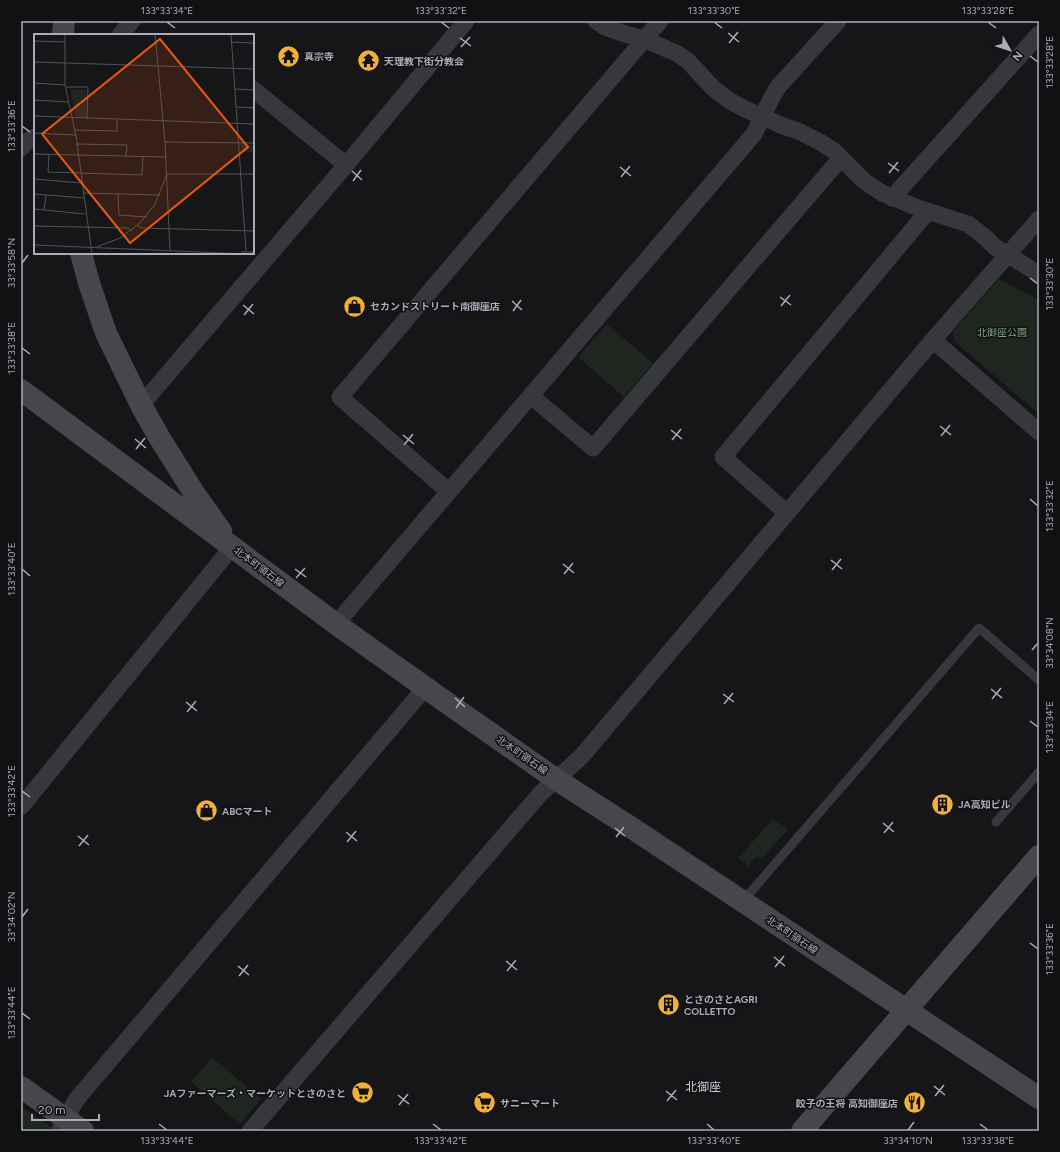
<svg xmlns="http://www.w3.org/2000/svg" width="1060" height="1152" font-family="Figtree,'Noto Sans JP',sans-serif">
	<rect width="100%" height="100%" fill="#161618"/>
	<path fill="#1e261f" d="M999,279L1039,300V414L954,341L953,332Z
		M607,324L653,363L624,397L578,357Z
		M773,819L788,829L761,859L757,856L748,866L738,858Z
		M212,1057L261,1099L240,1124L191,1082Z
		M21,1106L51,1127L47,1131H21Z"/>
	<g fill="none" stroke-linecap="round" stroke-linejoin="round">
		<path stroke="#37383d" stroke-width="9" d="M996,822L1039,772
			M742,902L979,628L1039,680"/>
		<path stroke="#37383d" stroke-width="17" d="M596,21L605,27L622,33L644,39L678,54L688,61L713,88L730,101L743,108L783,126L798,131L822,143L834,151L864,181L882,193L918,208L968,224L986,238L995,247L1039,274
			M120,35L132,21
			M253,89L346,165
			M21,148L26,142L35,137
			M892,198L1039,34
			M933,340L1039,432
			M531,396L593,448L841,158
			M141,405L346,165L466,21
			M448,491L340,397L660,21
			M787,513L723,457L928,211
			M336,624L754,134L772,97L778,87L838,21
			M21,807L232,547
			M59,1131L76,1100L425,688
			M250,1131L541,793L581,757L933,340L1039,219"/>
		<path stroke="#45474d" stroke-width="22" d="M63,35L64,21
			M81,253L89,283L106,333L141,405L159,437L194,493L221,531
			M21,390L336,624L450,705L557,780L635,830L1039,1098
			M21,1087L83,1131
			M802,1131L1039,856"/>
	</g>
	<path fill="none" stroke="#a8adb8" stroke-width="1.5" d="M167,22L175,28M441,22L449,28M714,22L722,28M988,22L996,28M728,33L739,42M460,38L471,46M729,43L738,32M461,47L470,37M1030,56L1038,62M22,126L30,132M888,163L899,171M620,167L631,176M352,171L362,180M889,173L898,162M621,177L630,166M353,181L361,170M22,263L28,255M1030,278L1038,284M780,297L791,305M512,301L522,310M243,305L254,314M781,306L790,295M513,311L521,300M244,315L253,304M22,348L30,354M940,426L951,435M671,430L682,439M403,435L414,444M941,436L950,425M135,439L146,448M672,440L681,429M404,445L413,434M136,449L145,438M1030,499L1038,506M831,560L842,569M563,564L574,573M22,569L30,576M295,569L306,577M832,570L841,559M564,574L573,563M296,578L305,568M1032,650L1038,643M991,689L1002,698M723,694L734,702M455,698L465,707M992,699L1001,688M186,702L197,711M724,704L733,693M456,708L464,697M187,712L196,701M1030,721L1038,727M22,791L30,797M883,823L894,832M615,828L625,836M346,832L357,841M884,833L893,822M78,836L89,845M616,837L624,827M347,842L356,831M79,846L88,835M22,917L28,909M1030,943L1038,949M774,957L785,966M506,961L517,970M238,966L249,975M775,967L784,956M507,971L516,960M239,976L248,965M22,1013L30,1019M934,1086L945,1095M666,1091L677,1100M398,1095L409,1104M935,1096L944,1085M667,1101L676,1090M399,1105L408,1094M159,1124L167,1130M433,1124L441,1130M707,1124L714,1130M980,1124L988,1130M908,1130L914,1122"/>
	<defs>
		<symbol id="temple-disc" viewBox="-11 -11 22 22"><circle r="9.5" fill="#f2b134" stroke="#111113"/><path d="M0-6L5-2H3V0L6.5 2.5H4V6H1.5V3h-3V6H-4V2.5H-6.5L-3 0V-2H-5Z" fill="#111"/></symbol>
		<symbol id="shop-disc" viewBox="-11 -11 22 22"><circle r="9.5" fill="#f2b134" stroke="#111113"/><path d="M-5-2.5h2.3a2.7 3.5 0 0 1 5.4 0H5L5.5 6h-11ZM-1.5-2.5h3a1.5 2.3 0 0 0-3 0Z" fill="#111"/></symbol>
		<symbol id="building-disc" viewBox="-11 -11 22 22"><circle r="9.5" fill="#f2b134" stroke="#111113"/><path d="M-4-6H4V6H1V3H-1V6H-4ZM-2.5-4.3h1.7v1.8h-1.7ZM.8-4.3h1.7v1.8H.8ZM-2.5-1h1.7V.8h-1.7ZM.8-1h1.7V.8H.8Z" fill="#111"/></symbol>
		<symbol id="supermarket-disc" viewBox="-11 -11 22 22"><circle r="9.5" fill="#f2b134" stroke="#111113"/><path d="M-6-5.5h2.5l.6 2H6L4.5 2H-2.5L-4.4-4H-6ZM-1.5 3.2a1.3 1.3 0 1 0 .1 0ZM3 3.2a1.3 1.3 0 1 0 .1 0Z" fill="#111"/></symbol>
		<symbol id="restaurant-disc" viewBox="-11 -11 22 22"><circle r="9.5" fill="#f2b134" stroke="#111113"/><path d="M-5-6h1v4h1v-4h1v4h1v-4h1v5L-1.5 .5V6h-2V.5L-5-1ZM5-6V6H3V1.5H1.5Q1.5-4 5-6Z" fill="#111"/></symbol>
	</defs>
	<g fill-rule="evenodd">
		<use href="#temple-disc" x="276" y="44" width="25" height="25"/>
		<use href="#temple-disc" x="356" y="48" width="25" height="25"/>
		<use href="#shop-disc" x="342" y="294" width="25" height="25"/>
		<use href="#building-disc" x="930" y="792" width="25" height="25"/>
		<use href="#shop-disc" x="194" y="798" width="25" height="25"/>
		<use href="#building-disc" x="656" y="992" width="25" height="25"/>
		<use href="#supermarket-disc" x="350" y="1080" width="25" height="25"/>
		<use href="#supermarket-disc" x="472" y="1090" width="25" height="25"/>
		<use href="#restaurant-disc" x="902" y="1090" width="25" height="25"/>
	</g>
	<g text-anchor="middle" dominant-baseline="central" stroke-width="3" stroke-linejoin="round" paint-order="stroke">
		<g font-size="10" font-weight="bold" fill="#a8adb8" stroke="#111113" text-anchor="start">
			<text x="304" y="56">真宗寺</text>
			<text x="384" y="61">天理教下街分教会</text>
			<text x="370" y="306">セカンドストリート南御座店</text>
			<text x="958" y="804">JA高知ビル</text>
			<text x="222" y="811">ABCマート</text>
			<text x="684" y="999">とさのさとAGRI<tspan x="684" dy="12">COLLETTO</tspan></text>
			<text x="346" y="1093" text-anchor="end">JAファーマーズ・マーケットとさのさと</text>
			<text x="500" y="1103">サニーマート</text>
			<text x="898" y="1103" text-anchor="end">餃子の王将 高知御座店</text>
		</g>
		<g font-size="10" fill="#7fa381" stroke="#111113">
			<text x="1002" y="332">北御座公園</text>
		</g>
		<g font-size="10" fill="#a8adb8" stroke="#111113">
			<text transform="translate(259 567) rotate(37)">北本町領石線</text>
			<text transform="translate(522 755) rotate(35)">北本町領石線</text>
			<text transform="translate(792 935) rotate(34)">北本町領石線</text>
		</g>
		<g font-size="12" fill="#c9ccd4" stroke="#111113">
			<text x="703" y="1087">北御座</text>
		</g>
	</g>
	<g transform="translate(34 34)">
		<rect width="220" height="220" fill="#161618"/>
		<path d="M36,55L52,56V83H42ZM207,110L220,111V118H208Z" fill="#1e261f"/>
		<path fill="none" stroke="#505258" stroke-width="1" d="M31,0V51L42,102L58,220M121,0L131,108L136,216M197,0L212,217M0,7L31,8M197,8L220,9M0,28L220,35M0,49L31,51M32,53H54L53,85M201,55L220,56M0,66L34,68M203,73L220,74M0,82L220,90M41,96L83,97V86M0,99L42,101M131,108L220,109M42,110L93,111L92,122M0,120L132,123M15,120L14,138L108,141L109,122M0,145L48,149M49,159L126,161M0,160L50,164M84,160L85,181L113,183M0,175L51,180M10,176L12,161M0,192L94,194L98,197M104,192L108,194L220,197M0,211L212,220M63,213L86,204L106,189L121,170L133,140H220M207,218H220"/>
		<path fill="#e8590c" fill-opacity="0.15" stroke="#e8590c" stroke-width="2" d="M126,5L214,113L96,209L8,100Z"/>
		<rect width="220" height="220" fill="none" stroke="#a8adb8" stroke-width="2"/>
	</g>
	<rect width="1060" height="1152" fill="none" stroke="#111113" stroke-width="44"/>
	<g transform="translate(1010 50) rotate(129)" stroke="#111113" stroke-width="3" paint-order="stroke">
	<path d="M0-3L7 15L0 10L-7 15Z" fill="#a8adb8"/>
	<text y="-6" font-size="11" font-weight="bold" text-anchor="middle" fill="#a8adb8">N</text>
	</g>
	<path d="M32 1114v6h67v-6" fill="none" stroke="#a8adb8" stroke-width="2"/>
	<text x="38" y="1114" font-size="12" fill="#a8adb8" stroke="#111113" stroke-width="3" paint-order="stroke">20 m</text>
	<rect x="22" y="22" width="1016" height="1108" fill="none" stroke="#a8adb8" stroke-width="1.5"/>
	<g font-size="10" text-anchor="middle" fill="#a8adb8">
		<text x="167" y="14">133°33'34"E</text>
		<text x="441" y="14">133°33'32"E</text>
		<text x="714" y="14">133°33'30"E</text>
		<text x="988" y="14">133°33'28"E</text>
		<text transform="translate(1049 62) rotate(-90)" y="4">133°33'28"E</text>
		<text transform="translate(11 126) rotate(-90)" y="4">133°33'36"E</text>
		<text transform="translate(11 263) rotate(-90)" y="4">33°33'58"N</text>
		<text transform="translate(1049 284) rotate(-90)" y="4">133°33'30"E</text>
		<text transform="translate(11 348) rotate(-90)" y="4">133°33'38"E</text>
		<text transform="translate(1049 506) rotate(-90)" y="4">133°33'32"E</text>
		<text transform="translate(11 569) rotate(-90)" y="4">133°33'40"E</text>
		<text transform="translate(1049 643) rotate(-90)" y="4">33°34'08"N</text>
		<text transform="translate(1049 727) rotate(-90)" y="4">133°33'34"E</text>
		<text transform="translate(11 791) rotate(-90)" y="4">133°33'42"E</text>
		<text transform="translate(11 917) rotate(-90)" y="4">33°34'02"N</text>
		<text transform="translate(1049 949) rotate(-90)" y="4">133°33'36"E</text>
		<text transform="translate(11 1013) rotate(-90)" y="4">133°33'44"E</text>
		<text x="167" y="1144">133°33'44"E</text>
		<text x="441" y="1144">133°33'42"E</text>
		<text x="714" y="1144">133°33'40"E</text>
		<text x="908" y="1144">33°34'10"N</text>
		<text x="988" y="1144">133°33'38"E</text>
	</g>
</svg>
